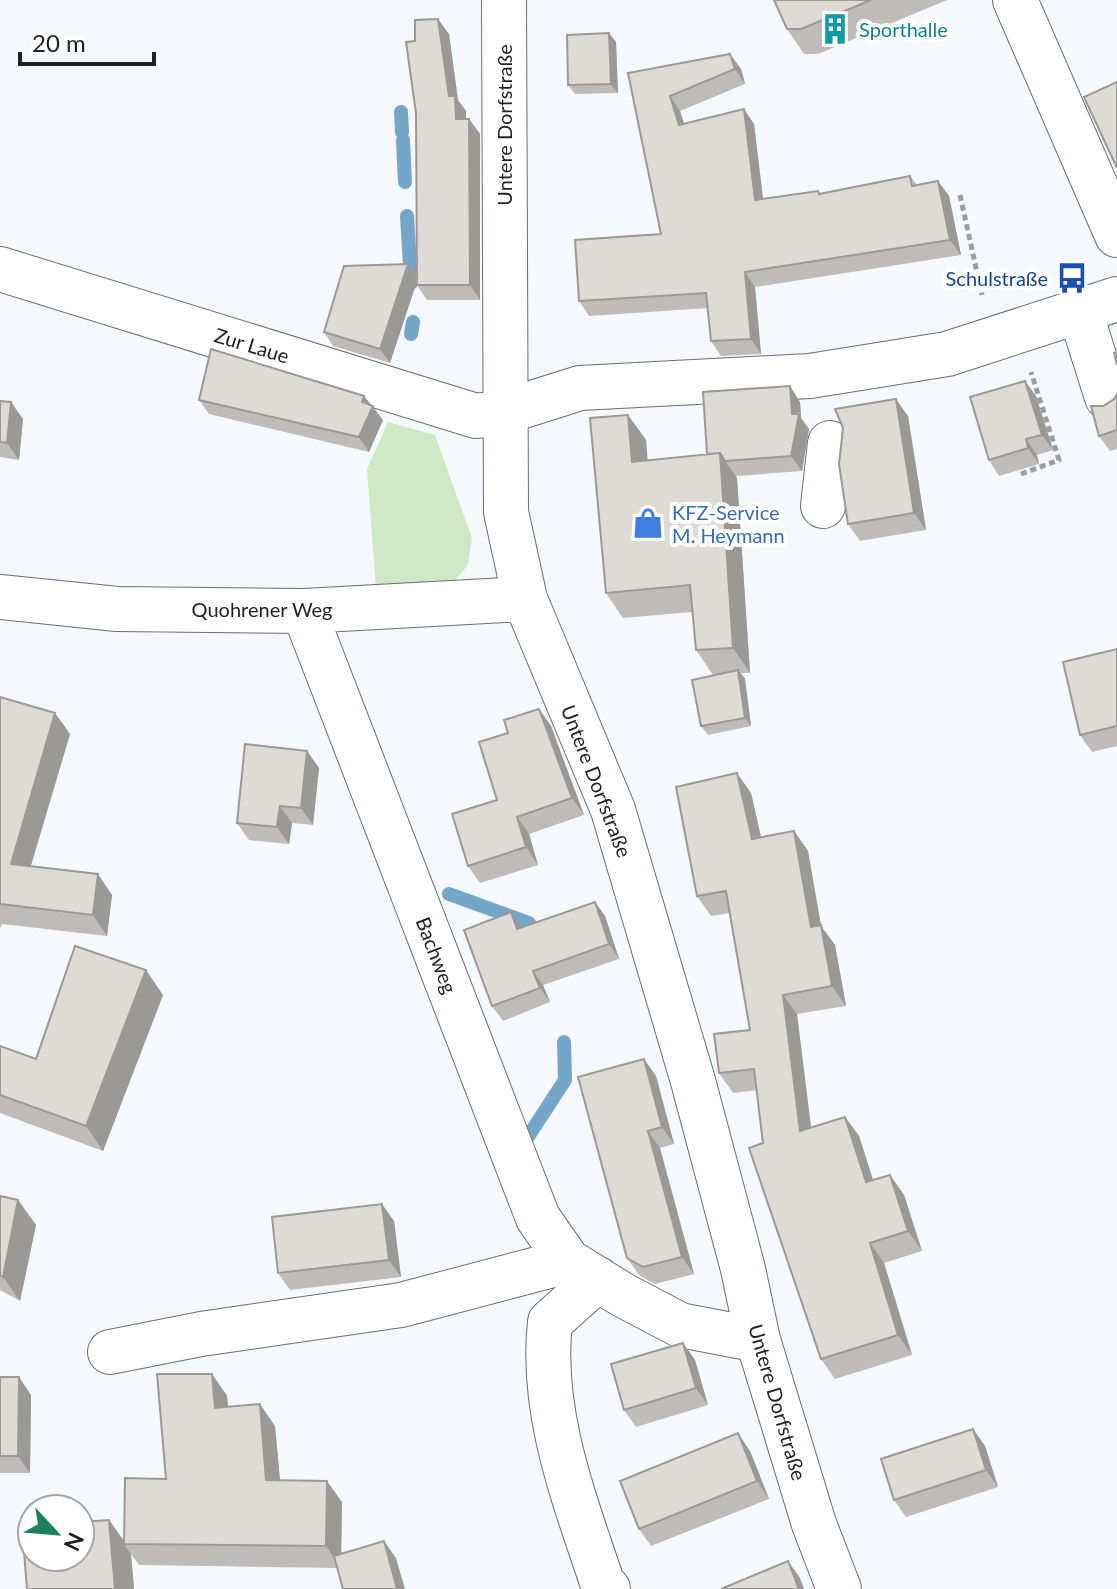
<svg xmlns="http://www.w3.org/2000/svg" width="1117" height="1589" font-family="Lato,sans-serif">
	<rect width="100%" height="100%" fill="#f5f9fd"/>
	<path fill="#cde9c6" d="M388,422L435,435L472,538L468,565L452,584L376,589L367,469Z"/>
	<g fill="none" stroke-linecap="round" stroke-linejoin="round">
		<path stroke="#73a6c8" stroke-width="14" d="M401,112L402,132
			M403,140L405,182
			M407,216L411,283
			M411,334L413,322
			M449,894L529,923L535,941
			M520,1149L565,1080L564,1042"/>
		<defs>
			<path id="minor" d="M504,0L506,512L525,599L613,810L693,1081L743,1269L758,1340L814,1524L839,1589
				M1015,0L1117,235
				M0,269L476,416L504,412L580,388L810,376L947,354L1117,299
				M1080,312L1107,397
				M823,506L830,443
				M0,597L117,609L304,611L525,599
				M304,611L538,1218L568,1261L623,1295L680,1325L758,1340
				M598,1279L550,1322C540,1412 574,1498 602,1582L608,1589
				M110,1352L201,1334L401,1305L568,1261"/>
		</defs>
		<use href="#minor" stroke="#6a6d71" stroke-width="46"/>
		<path stroke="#9b9ea1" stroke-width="5" stroke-dasharray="6 4" stroke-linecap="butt" d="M960,195L982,295
			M1021,474L1059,460L1031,372"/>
		<use href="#minor" stroke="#fff" stroke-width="44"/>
	</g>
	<path fill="#bfbbb8" d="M774,0H947L818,54H804L787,29Z
		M609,33L616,42L618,93L575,94L568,85Z
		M449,34L458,100L466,111V119H469L480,134V300H427L417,285V281L390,363L333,346L324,332L408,264L417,276L415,41Z
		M741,69L745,84L680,111L684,123L754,124L763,199L818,191L820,194L910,176L917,185L938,181L949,196L961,255L755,287L761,354L721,356L711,341L708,308L589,316L579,301L661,234L628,73Z
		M790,386L800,402L801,418L809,429L802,471L736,476L737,478L750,673H741L745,679L751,726L708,735L701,726L713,675L696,650L692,612L623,618L606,593L628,415L646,440L647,460L707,454Z
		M1117,394V449L1110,451L1099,436Z
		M364,396L383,420L369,452L209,414L199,400Z
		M1036,396L1053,450L1037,455L1039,464L999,476L989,460Z
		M0,401L23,419L19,460L0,457Z
		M908,416L926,530L860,541L848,524Z
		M1117,649V746L1092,752L1080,735Z
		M0,697L55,713L70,734L31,866L112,895L107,936L2,924L0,928Z
		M539,709L551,726L584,815L529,834L538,865L480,883L468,866L497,800L508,733Z
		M307,751L319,768L313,825L292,823L289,844L249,840L237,823Z
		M751,793L761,837L794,831L808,851L821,926L835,945L846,1006L797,1014L811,1128L845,1117L859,1136L873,1180L890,1175L904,1195L922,1251L884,1263L912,1355L835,1379L821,1359L763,1143L757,1090L733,1093L719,1073L750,1030L729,913L711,916L697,896Z
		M595,902L605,916L619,959L543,985L550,1002L503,1021L492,1006L521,928Z
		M163,995L103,1151L0,1113V1046L36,1059Z
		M644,1059L656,1076L674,1144L660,1148L694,1274L655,1284L639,1275L627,1258Z
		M0,1196L18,1200L36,1225L20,1301L0,1290Z
		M394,1221L401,1277L290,1290L278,1273Z
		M683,1343L695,1360L708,1405L636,1427L624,1410Z
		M212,1374L227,1396L228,1407L275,1426L280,1480L342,1502L341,1553L396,1558L338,1568L139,1565L131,1554L134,1589L109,1520L124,1541L166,1479Z
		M0,1377L31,1395L30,1473H0Z
		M973,1429L985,1446L998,1487L906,1517L894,1500Z
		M750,1451L769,1499L651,1546L639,1529Z"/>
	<path fill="#9b9996" d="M438,19L449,34L458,100L466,111V134L456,119L449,96Z
		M609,33L616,42L618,93L611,84Z
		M730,54L741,69L745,84L735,69Z
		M670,96L680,111L689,139L679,125Z
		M744,109L754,124L765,215L755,200Z
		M469,119L480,134V300L470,285Z
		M938,181L949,196L961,255L950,240Z
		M408,264L418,278L390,363L380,349Z
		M745,272L755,287L761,354L751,339Z
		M1025,381L1036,396L1053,450L1042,435Z
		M790,386L800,402L801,418L809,429L802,471L791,456L792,414Z
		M364,396L383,420L369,452L359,437L362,402Z
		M896,399L908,416L926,530L914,513Z
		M11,402L23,419L19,460L7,443Z
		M628,415L646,440L650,487L632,462Z
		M1026,439L1037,455L1039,464L1028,448Z
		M720,453L737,478L750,673L733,648Z
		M738,670L745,679L751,726L745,718Z
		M539,709L551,726L584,815L572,798Z
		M55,713L70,734L25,885L11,864Z
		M307,751L319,768L313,825L301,808Z
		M737,773L751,793L766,859L752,839Z
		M280,806L292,823L289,844L277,827Z
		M517,817L529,834L538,865L526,847Z
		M794,831L808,851L821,926L835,945L846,1006L832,986L811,927Z
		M98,874L112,895L107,936L93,915Z
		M595,902L605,916L619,959L609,944Z
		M511,912L521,927L527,944L517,929Z
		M146,970L163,995L103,1151L86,1126Z
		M533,971L543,985L550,1002L540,988Z
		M783,995L797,1014L814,1151L800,1131Z
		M644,1059L656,1076L674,1144L662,1127Z
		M845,1117L859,1136L880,1202L866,1182Z
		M648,1131L660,1148L694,1274L682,1257Z
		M890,1175L904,1195L922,1251L908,1231Z
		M18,1200L36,1225L20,1301L3,1277Z
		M382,1204L394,1221L401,1277L389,1260Z
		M870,1243L884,1263L912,1355L898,1335Z
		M683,1343L695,1360L708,1405L696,1388Z
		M212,1374L227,1396L230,1430L215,1408Z
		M19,1377L31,1395L30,1473L18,1456Z
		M260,1404L275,1426L282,1502L266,1480Z
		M973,1429L985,1446L998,1487L986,1470Z
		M738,1433L750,1451L769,1499L757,1481Z
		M327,1481L342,1502L341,1568L326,1546Z
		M109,1520L126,1544H124L131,1554L134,1589H115Z
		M384,1541L396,1558L405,1589H397Z
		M788,1561L800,1578L804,1589H799Z"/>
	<path fill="#dedad6" stroke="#9b9996" stroke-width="2" d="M774,0H871L801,29H787Z
		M438,19L449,96H455L456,119H469L470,285H417L416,113L406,42L415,41V20Z
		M609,33L611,84L568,85L567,35Z
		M730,54L735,69L670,96L679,125L744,109L755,200L818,191L819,194L910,176L912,186L938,181L950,240L745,272L751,339L711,341L706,293L579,301L575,240L661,234L628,73Z
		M1117,82V168L1084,97Z
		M408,264L380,349L324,332L344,266Z
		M211,349L364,396L362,402L373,406L359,437L199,400Z
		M1117,352V365L1114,353Z
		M1025,381L1042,435L1026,439L1028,448L989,460L970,397Z
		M790,386L792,414H799L791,456L725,461L720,453L707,454L703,392Z
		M1117,394V430L1099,436L1091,406H1103L1114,399Z
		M896,399L914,513L848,524L839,464L843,428L835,409Z
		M0,401L11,402L7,443L0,442Z
		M628,415L632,462L720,453L733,648L696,650L690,585L606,593L590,418Z
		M1117,649V726L1080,735L1063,662Z
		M738,670L745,718L701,726L692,680Z
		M0,697L55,713L11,864L98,874L93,915L0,904Z
		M539,709L572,798L517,817L526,847L468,866L452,814L497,800L479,742L508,733L504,720Z
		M245,744L307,751L301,808L280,806L277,827L237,823Z
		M737,773L752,839L794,831L811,927L821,925L832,986L783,995L800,1131L845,1117L866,1182L890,1175L908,1231L870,1243L898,1335L821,1359L749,1148L763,1143L754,1069L719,1073L714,1034L750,1030L726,891L697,896L676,787Z
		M595,902L609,944L533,971L540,988L492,1006L464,930L511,912L517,929Z
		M75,946L146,970L86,1126L0,1095V1046L36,1059Z
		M644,1059L662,1127L648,1131L682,1257L643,1267L627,1258L578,1077Z
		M0,1196L18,1200L3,1277L0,1275Z
		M382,1204L389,1260L278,1273L272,1217Z
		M683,1343L696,1388L624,1410L611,1364Z
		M157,1374H212L215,1408L260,1404L266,1480L327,1481L326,1546L124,1544L125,1478L166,1479Z
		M0,1377H19L18,1456H0Z
		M973,1429L986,1470L894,1500L881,1459Z
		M738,1433L757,1481L639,1529L620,1481Z
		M109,1520L115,1589H27L22,1527L32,1526V1557H80V1522Z
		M384,1541L397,1589H343L334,1556Z
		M788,1561L799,1589H721Z"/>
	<defs>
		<symbol id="building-bare" viewBox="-9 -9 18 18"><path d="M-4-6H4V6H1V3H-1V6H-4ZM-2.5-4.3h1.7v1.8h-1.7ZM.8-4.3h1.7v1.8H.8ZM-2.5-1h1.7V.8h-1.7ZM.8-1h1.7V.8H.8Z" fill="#0f9aa8" stroke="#fff" stroke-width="2.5" paint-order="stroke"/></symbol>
		<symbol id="bus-bare" viewBox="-9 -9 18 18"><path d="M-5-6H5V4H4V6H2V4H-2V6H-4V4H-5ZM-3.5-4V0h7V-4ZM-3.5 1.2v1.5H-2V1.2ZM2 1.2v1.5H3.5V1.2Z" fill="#1a4fb4" stroke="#fff" stroke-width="2.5" paint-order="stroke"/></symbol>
		<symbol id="shop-bare" viewBox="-9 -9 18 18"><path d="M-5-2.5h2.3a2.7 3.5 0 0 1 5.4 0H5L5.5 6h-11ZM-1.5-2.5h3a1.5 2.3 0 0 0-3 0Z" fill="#3f7fe0" stroke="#fff" stroke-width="2.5" paint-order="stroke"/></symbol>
	</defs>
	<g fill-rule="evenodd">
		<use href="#building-bare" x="813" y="7" width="44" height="44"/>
		<use href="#bus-bare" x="1050" y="256" width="44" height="44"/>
		<use href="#shop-bare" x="626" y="501" width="44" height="44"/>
	</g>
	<g text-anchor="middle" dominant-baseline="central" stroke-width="8" stroke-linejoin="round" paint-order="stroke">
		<g font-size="20" fill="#0d838f" stroke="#fff" text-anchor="start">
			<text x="859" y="29">Sporthalle</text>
		</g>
		<g font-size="20" fill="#1f2022" stroke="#fff">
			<text transform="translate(504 125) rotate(-90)">Untere Dorfstraße</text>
			<text transform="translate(252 345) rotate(17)">Zur Laue</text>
			<text x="262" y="609">Quohrener Weg</text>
			<text transform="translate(597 781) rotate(69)">Untere Dorfstraße</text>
			<text transform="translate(437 955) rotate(69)">Bachweg</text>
			<text transform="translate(778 1402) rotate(74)">Untere Dorfstraße</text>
		</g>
		<g font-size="20" fill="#164399" stroke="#fff" text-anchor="end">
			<text x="1048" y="278">Schulstraße</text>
		</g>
		<g font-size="20" fill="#366cbe" stroke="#fff" text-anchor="start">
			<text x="672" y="512">KFZ-Service<tspan x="672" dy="23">M. Heymann</tspan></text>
		</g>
	</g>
	<g transform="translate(56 1533) rotate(116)"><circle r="38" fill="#ffffff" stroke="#a5a6a7" stroke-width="2"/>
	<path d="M0-6L14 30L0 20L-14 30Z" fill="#1d8059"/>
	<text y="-12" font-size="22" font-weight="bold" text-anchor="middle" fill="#1f2022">N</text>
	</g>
	<path d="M20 52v12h134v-12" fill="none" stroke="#1f2022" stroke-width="4"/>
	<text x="32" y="52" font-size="24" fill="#1f2022" stroke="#ffffff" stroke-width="6" paint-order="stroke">20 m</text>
</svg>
